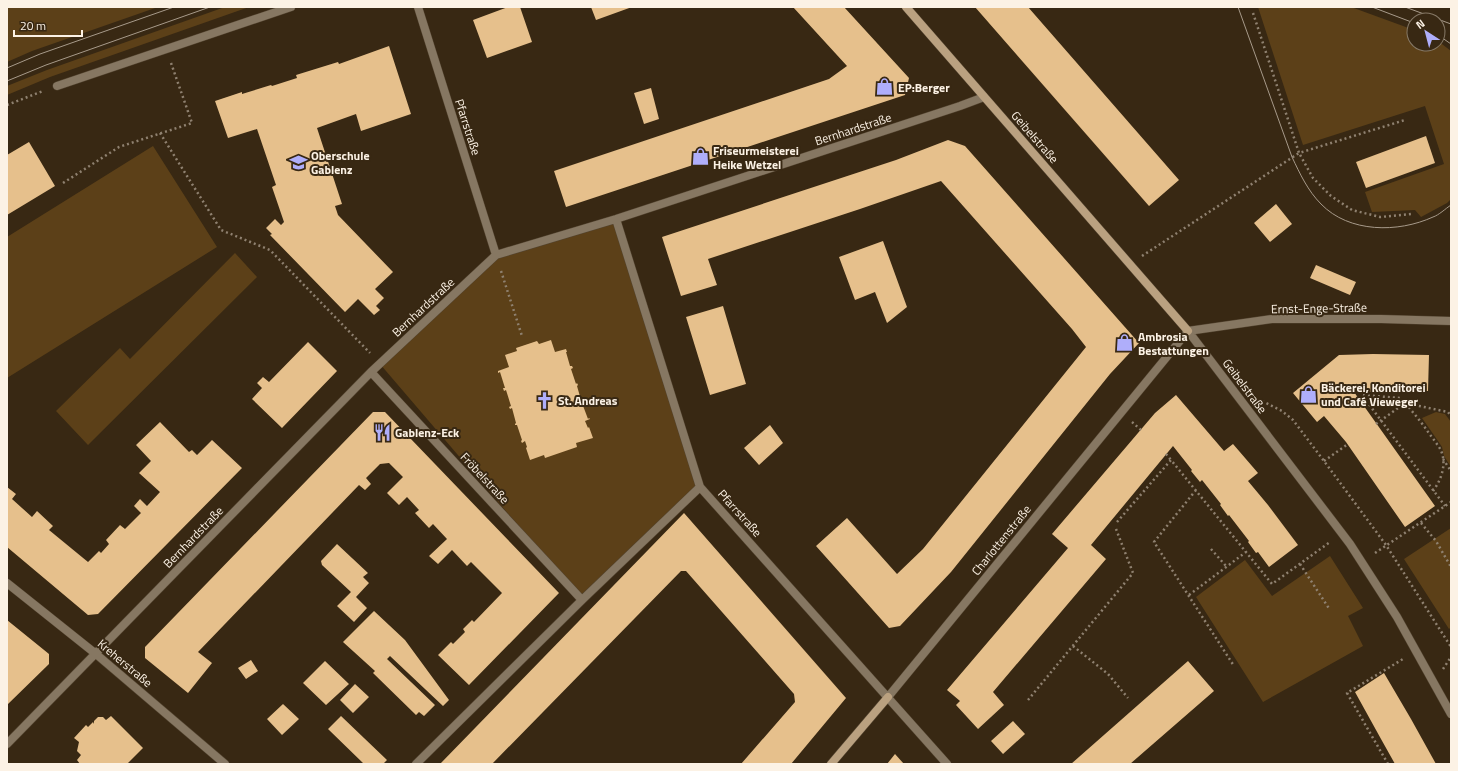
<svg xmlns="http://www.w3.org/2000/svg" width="1458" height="771" font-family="'Titillium Web',sans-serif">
	<rect width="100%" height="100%" fill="#382813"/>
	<path fill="#5c4018" d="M7,7H158L32,51L7,62Z
		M225,7H249L50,77L7,95V86L47,70Z
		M1258,7H1351L1414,30V44H1438V41L1451,51V199L1447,203L1421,217L1415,210L1372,212L1365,192L1444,164L1425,106L1303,145Z
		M153,146L217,247L7,378V237Z
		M616,219L700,487L582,600L380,364L496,255Z
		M235,253L257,277L88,445L56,411L120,348L130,359Z
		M1436,412L1445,414L1451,422V467L1444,456L1442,447L1438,441L1422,418Z
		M1451,528V627L1449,629L1404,559Z
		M1330,556L1363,608L1348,616L1363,646L1263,702L1196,597L1245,560L1272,596Z"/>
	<path fill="#e6c08c" d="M508,7H520L532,42L487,58L473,20Z
		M591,7H632L596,20Z
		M793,7H844L909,78L905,95L566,207L554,171L829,79L847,66Z
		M975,7H1028L1179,180L1149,206Z
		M389,46L411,114L361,131L356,114L317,128L342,204L335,206L338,215L393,272L375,289L384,298L376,306L380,310L374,315L358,299L345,312L270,235L272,234L266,228L275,219L281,225L284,222L272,187L276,185L257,129L228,138L215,101L242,92V94L271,85L272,86L297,78L296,75L338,62L339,64Z
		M651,88L659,119L644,124L634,93Z
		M1426,136L1435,163L1366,188L1356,162Z
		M948,140L965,146L1139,343L1110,374L951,572L900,626L889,628L816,546L847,518L897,574L923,549L1086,347L1072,329L941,181L860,209L708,259L717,285L681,296L662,237L896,160Z
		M29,142L55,186L7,215V155Z
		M1276,204L1292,224L1270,242L1254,223Z
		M883,241L907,307L887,323L875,292L855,300L839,257Z
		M1316,265L1356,282L1350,295L1310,278Z
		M723,306L746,384L710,395L686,317Z
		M551,340L555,352L566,349L567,352H566L570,366H572L573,368L571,369L576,384L577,383L578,385L577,386L581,400H583L584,402L582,403L588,419L589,418L590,419L585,421L588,428L589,427L593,438L576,443L577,447L545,458L544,455L530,460L526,448L527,447L525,441L522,443L521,441L522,440L517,425H515V424L516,423L512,408L510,409L509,407L511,406L506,390L504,391L503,388H505L500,372L498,373V371L509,367L505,355L517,351L516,348L537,341L539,344Z
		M308,342L337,371L282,428L252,399L262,388L257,383L263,377L269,382Z
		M1373,354L1429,355L1428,391L1354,392L1435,506L1405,527L1346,442L1324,416L1317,422L1293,393L1339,355Z
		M1176,395L1224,451L1233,444L1258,473L1248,481L1268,505L1298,545L1269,567L1258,552L1256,553L1248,542L1249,541L1229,515L1228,516L1220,505L1221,504L1202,480L1200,482L1191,471L1192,470L1173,446L1091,545L1106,559L993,692L1004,705L978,729L956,705L960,701L947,690L1068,548L1052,534L1155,413Z
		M373,412H385L559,593L469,685L438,655L451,642L453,644L465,632L463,629L472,620L474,622L502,593L471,562L467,566L452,550L438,564L429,556L447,539L433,524L429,528L415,513L419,510L407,497L399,505L387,493L403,477L389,463L380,464L366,478L371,484L365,490L359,485L198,652L212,663L188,693L145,658V647Z
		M160,422L189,452L192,450L197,455L212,440L242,468L98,614L88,615L7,547V487L16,494L12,499L32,517L37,511L53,526L49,530L88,562L99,551L101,553L109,544L106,540L120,525L125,529L141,513L134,506L140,499L147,506L160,492L139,473L151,461L136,445Z
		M770,425L783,443L759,465L744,448Z
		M684,513L846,698L791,764H741L795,702L794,694L686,571H681L492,764H440Z
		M337,544L368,573L363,577L369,583L356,597L367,608L354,622L337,606L351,592L322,565L321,561Z
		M374,611L405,640L449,700L443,706L390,656L387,659L435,705L424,716L419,712L416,715L373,673L375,671L343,642Z
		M7,620L49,654V664L7,705Z
		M251,660L258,671L246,679L238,668Z
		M325,661L349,684L326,705L303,683Z
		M1188,661L1214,691L1130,764H1071Z
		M1384,673L1411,719L1436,764H1395L1381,739L1355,692Z
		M355,684L369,697L353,713L340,700Z
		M283,704L299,719L282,735L267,719Z
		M111,716L143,748L127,764H80L77,760L81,755L77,751L79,742L74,738L86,725L88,727L93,722L94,724V721L98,717H103L106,720Z
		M341,716L387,760L383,764H364L328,729Z
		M1013,721L1025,734L1003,754L991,741Z
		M895,754L904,764H887Z"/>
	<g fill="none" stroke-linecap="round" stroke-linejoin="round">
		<defs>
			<path id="street" d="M418,7L496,255
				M57,86L291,7
				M616,219L700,487L947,764
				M1188,331L1350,544L1397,617L1451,714
				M1188,331L1272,319H1381L1451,321
				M371,372L582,600
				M7,583L96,654L225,764
				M888,697L1188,331
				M7,744L371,372L496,255L616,219L960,106L984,97
				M416,764L582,600L700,487"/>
			<path id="secondary" d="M906,7L1188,331
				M831,764L888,697"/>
		</defs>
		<use href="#street" stroke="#534430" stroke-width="9"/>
		<use href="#secondary" stroke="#534430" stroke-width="9"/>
		<path stroke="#8f8170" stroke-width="2.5" stroke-dasharray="2 3" stroke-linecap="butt" d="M1253,13L1299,153L1405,120
			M7,105L43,91
			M160,133L221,230L270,250L370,353
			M63,183L119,147L192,123L171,63
			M1142,256L1299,153L1313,178L1331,196L1352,210L1380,217L1412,214
			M501,271L522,336
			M1262,401L1282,411L1293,420L1324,461L1386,545L1451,647
			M1132,422L1141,430
			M1376,424L1405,403L1448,412L1451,416
			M1166,454L1171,460
			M1443,459L1451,471
			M1324,461L1348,444
			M1196,490L1154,542L1234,666
			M1433,491C1442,479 1448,461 1439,447C1435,441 1430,435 1426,429C1418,418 1409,407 1400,398L1362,395L1445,506
			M1117,522L1171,460L1272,584L1330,542
			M1421,523L1436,541L1451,567
			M1211,549L1226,566
			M1375,553L1451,502
			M1300,564L1330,610
			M1189,595L1246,552
			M1073,646L1108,674L1128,698
			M1443,669L1451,657
			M1028,700L1133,573L1116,529
			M1388,764L1347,693L1403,659"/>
		<use href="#street" stroke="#867762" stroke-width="8"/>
		<use href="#secondary" stroke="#baa180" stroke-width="8"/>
		<path stroke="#a79a8a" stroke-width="1" d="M1238,7L1292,157C1300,174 1308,191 1321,204C1349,233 1398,233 1433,217C1439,215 1445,209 1451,205
			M1372,7L1414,23
			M1405,7L1451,24
			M1438,35L1451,44
			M7,68L40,54L174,7
			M7,81L46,65L210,7"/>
	</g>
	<defs>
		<symbol id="shop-bare" viewBox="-9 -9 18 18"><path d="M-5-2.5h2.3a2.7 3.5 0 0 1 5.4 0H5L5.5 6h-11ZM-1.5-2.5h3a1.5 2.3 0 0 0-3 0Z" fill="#afaefa" stroke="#382813" stroke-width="2.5" paint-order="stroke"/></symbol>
		<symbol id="school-bare" viewBox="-9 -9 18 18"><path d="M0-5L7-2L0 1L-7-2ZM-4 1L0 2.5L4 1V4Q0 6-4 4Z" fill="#afaefa" stroke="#382813" stroke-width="2.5" paint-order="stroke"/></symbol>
		<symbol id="church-bare" viewBox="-9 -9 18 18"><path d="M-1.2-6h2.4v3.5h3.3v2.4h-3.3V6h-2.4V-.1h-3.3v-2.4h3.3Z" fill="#afaefa" stroke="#382813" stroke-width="2.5" paint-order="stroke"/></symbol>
		<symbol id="restaurant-bare" viewBox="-9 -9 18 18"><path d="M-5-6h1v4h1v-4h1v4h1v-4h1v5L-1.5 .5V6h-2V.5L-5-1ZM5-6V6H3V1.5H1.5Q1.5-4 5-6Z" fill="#afaefa" stroke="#382813" stroke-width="2.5" paint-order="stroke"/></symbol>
	</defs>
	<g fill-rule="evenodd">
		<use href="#shop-bare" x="872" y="74" width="25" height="25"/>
		<use href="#shop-bare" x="688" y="144" width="25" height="25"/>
		<use href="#school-bare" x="286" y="150" width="25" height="25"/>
		<use href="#shop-bare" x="1112" y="330" width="25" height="25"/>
		<use href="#shop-bare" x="1296" y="382" width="25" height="25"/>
		<use href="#church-bare" x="532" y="388" width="25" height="25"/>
		<use href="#restaurant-bare" x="370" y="420" width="25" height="25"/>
	</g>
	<g text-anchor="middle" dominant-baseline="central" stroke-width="4" stroke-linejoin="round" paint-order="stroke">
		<g font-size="12" font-weight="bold" fill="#fcf2e5" stroke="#382813" text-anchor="start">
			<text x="898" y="87">EP:Berger</text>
			<text x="713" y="150">Friseurmeisterei<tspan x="713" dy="14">Heike Wetzel</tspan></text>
			<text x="311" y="155">Oberschule<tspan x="311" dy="14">Gablenz</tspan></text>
			<text x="1138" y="336">Ambrosia<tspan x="1138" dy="14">Bestattungen</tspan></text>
			<text x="1321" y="387">Bäckerei, Konditorei<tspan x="1321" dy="14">und Café Vieweger</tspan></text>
			<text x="558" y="400">St. Andreas</text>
			<text x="395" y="432">Gablenz-Eck</text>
		</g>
		<g font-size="12" fill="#fcf2e5" stroke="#382813">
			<text transform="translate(468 127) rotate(72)">Pfarrstraße</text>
			<text transform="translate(853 129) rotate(-18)">Bernhardstraße</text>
			<text transform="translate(1035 137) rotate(49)">Geibelstraße</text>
			<text transform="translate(423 307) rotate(-43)">Bernhardstraße</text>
			<text transform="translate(1319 308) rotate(-1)">Ernst-Enge-Straße</text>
			<text transform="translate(1245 386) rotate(53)">Geibelstraße</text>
			<text transform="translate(485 478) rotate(47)">Fröbelstraße</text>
			<text transform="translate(740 513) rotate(48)">Pfarrstraße</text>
			<text transform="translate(193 537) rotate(-46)">Bernhardstraße</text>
			<text transform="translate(1001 540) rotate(-51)">Charlottenstraße</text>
			<text transform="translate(125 663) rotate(40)">Kreherstraße</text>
		</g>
	</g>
	<rect width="1458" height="771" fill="none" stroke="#fcf2e5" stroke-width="16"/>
	<g transform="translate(1426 32) rotate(324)"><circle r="19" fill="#382813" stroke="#867967"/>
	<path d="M0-3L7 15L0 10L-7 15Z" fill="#afaefa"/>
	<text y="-6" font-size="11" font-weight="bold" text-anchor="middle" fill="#fcf2e5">N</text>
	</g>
	<path d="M14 30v6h68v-6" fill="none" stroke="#fcf2e5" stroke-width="2"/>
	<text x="20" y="30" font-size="12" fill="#fcf2e5" stroke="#382813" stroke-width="3" paint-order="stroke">20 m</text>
</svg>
